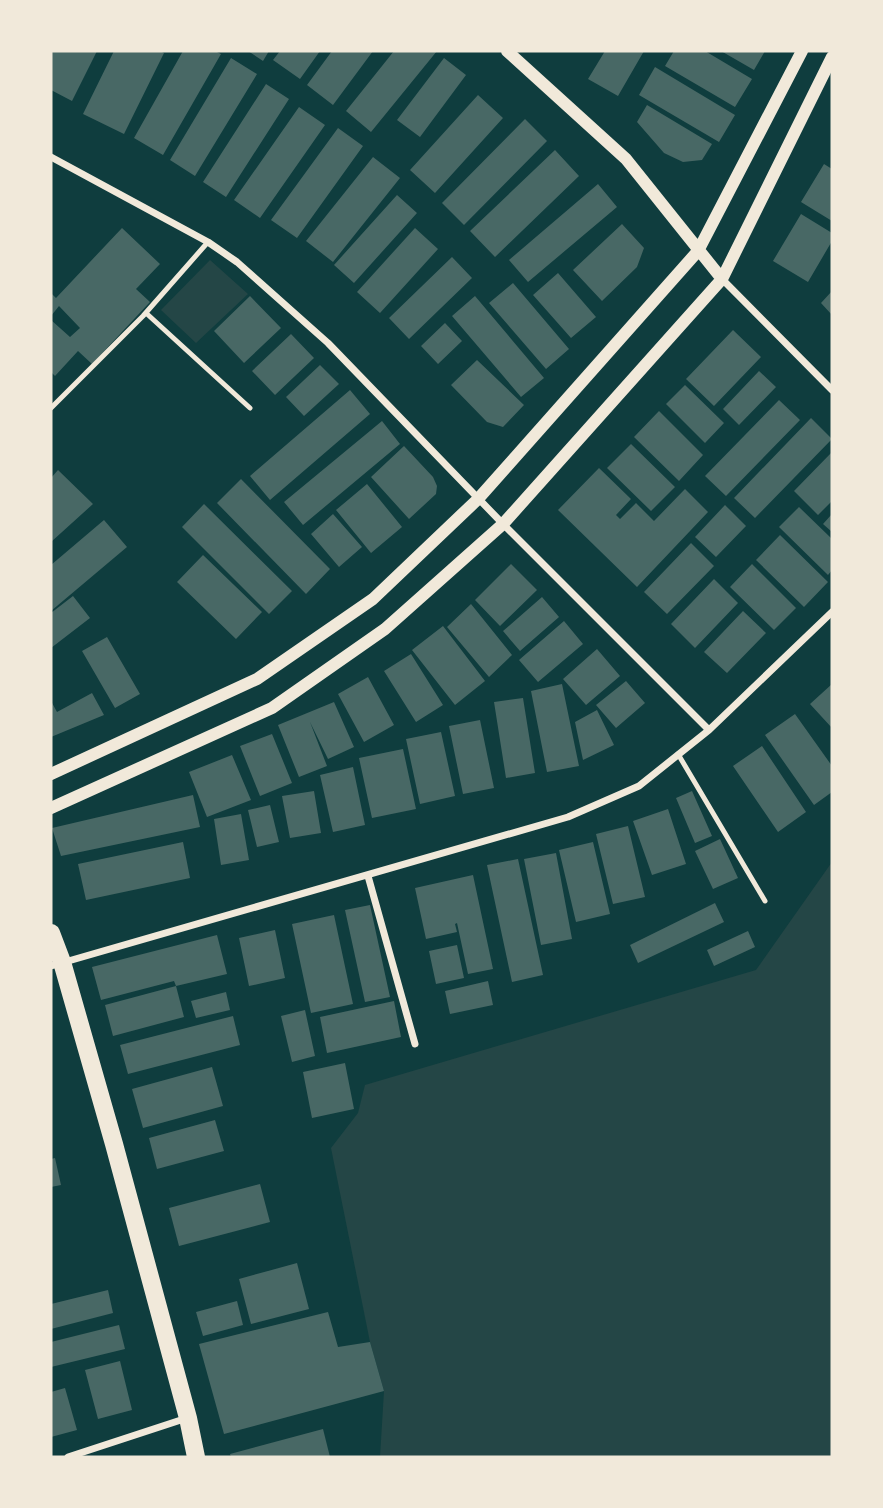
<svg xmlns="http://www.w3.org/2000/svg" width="883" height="1508" font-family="'Public Sans',sans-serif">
	<rect width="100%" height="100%" fill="#0f3d3e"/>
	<path fill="#244646" d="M210,260L248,294L196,343L161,310Z
		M832,862V1457H380L384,1391L370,1342L331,1148L358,1113L365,1085L756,970Z"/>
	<path fill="#486865" d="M51,51H97L72,101L51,90Z
		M114,51H160L164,53L124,134L83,114Z
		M183,51H215L221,54L163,155L134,138Z
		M248,51H269L263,61Z
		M280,51H320L300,79L273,60Z
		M332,51H373L333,105L307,85Z
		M394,51H437L371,132L346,111Z
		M605,51H644L618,96L588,79Z
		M674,51H705L752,79L735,107L665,66Z
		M721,51H765L754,70Z
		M231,58L257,74L195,176L170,160Z
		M444,58L466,75L420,137L397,120Z
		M655,67L735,115L719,142L639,95Z
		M266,84L289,99L226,197L203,182Z
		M478,95L503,118L435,193L410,170Z
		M647,105L712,144L702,160L683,162L664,153L637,122Z
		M299,107L325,125L260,218L234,200Z
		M525,119L547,141L464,225L442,203Z
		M338,128L363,146L297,238L271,220Z
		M555,150L579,176L495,257L470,231Z
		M373,157L400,178L333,262L306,241Z
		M824,164L832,169V221L801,202Z
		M598,184L617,207L528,282L509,260Z
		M397,195L417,213L354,283L334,265Z
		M801,214L832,233V241L808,282L773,261Z
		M622,224L644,248L637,267L602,301L573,270Z
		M122,228L160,264L136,289L150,302L92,364L78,351L55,376L51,372V320L70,337L80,328L59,306L51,316V293L56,298Z
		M415,228L438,249L380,313L357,292Z
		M452,257L472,278L409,339L389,318Z
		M558,273L596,317L571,338L533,295Z
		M513,283L569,349L546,369L489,303Z
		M832,291V315L821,303Z
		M250,296L281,328L244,363L214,331Z
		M475,296L544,378L521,397L452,316Z
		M445,323L462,341L438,364L421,346Z
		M733,330L761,357L714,406L686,379Z
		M291,334L314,358L275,395L252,371Z
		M477,360L524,405L503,427L487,422L451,385Z
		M320,365L339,384L304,416L286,397Z
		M759,371L776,387L739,425L723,409Z
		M685,385L724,423L705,443L666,404Z
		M350,390L370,414L270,500L250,476Z
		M779,400L800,420L726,496L705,476Z
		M659,411L703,455L679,481L634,437Z
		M811,418L832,439L755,518L734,498Z
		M382,421L400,444L303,525L284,502Z
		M631,444L675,487L651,511L607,468Z
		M404,446L433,477L437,486L436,494L409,519L371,477Z
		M832,452V501L818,515L794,491Z
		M599,468L631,499L616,515L620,519L636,503L654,521L685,489L708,512L637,587L558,510Z
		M58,470L93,504L51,542V478Z
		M241,479L330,569L306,594L217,503Z
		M367,484L402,527L371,553L336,510Z
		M204,504L292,591L269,614L182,527Z
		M725,505L746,526L716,557L695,537Z
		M799,507L832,539V570L828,575L779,527Z
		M333,514L362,547L339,567L311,534Z
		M832,514V532L823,524Z
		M104,520L127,547L51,611V565Z
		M780,535L828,582L804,607L756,560Z
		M691,543L714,566L667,614L644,592Z
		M203,555L262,612L236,639L177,582Z
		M511,564L537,590L500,626L475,600Z
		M752,564L796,608L774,630L730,587Z
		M714,579L738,603L695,648L671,624Z
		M73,596L90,618L51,648V613Z
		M542,597L559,617L520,651L503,631Z
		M471,604L512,655L489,677L447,627Z
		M743,611L766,633L727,673L704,652Z
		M564,621L583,644L538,682L519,660Z
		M443,626L485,681L455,705L412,650Z
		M107,637L140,694L115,708L82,651Z
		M597,649L620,676L586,705L563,679Z
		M411,654L443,705L416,722L384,671Z
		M368,677L394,725L364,742L338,694Z
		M626,681L645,703L616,728L596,705Z
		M562,684L579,766L547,772L531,691Z
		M832,684V728L810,704Z
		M92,693L104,715L51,737V701L57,712Z
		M523,698L535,773L506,778L494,702Z
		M334,702L354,747L328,759L310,722L327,766L299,777L278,725Z
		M597,710L614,745L583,760L575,722Z
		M795,714L832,766V792L814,805L765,735Z
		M480,720L494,788L463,794L449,726Z
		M441,732L455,796L420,804L406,739Z
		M272,734L292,783L260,796L240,746Z
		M762,746L806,812L778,832L733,766Z
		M403,749L416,809L372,818L359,758Z
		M232,755L251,800L207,817L189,772Z
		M353,767L365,825L333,832L320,775Z
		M314,791L321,833L290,838L282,796Z
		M692,791L712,836L695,843L676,798Z
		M193,795L200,827L61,856L52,828Z
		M270,805L279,842L257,847L248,810Z
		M668,809L686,864L652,875L633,821Z
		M241,814L249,860L221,865L214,819Z
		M628,826L645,897L613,904L596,834Z
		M720,839L738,878L713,889L695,851Z
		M183,842L190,878L86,900L78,864Z
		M593,842L610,914L576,922L559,850Z
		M556,853L572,939L541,945L524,859Z
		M518,859L543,975L512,982L487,865Z
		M473,875L493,969L468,974L457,923L455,924L457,932L426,939L415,888Z
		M715,903L724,922L638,963L630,945Z
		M370,905L390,997L365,1002L345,910Z
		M334,915L353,1004L311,1013L292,924Z
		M275,930L285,978L249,986L239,938Z
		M748,931L755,947L714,966L707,950Z
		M217,935L227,974L176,986L174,981L101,1000L92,967Z
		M457,945L464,978L436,984L429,951Z
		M488,981L493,1005L450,1014L445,991Z
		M176,986L184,1017L113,1036L105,1005Z
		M226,992L230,1010L196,1018L191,1001Z
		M394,1001L401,1037L327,1053L320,1017Z
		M305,1010L315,1056L292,1062L281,1016Z
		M233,1016L240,1045L128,1074L120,1045Z
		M345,1063L354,1109L312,1118L303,1072Z
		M212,1067L223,1106L143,1128L132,1089Z
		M215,1120L224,1151L157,1169L149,1138Z
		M55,1158L61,1185L51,1187V1159Z
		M260,1184L270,1222L179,1246L169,1208Z
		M297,1263L309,1309L251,1324L239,1279Z
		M108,1290L113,1313L51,1329V1304Z
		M237,1301L243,1325L203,1336L196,1312Z
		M328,1312L338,1347L370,1342L384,1391L224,1434L199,1344Z
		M119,1325L125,1349L51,1367V1342Z
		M120,1361L132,1410L98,1419L85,1370Z
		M65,1388L77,1430L51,1437V1392Z
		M323,1429L330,1457H231L230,1454Z"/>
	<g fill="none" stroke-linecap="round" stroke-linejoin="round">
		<path stroke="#f1e9da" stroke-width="5" d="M146,313L250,408
			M51,408L143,316L208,242
			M678,754L765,901"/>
		<path stroke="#f1e9da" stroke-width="7" d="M51,157L208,242L237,262L328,343L503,524L709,730
			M722,279L832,390
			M368,876L415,1044
			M51,966L568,817L639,786L709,730L832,612
			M68,1457L187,1418"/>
		<path stroke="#f1e9da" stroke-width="12" d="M507,51L626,159L722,279
			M51,774L257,679L373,599L478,499L698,251L802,51
			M51,808L272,708L385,629L503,524L722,279L832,57"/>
		<path stroke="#f1e9da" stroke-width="18" d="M51,933L62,962L114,1144L188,1418L196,1457"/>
	</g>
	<rect width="883" height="1508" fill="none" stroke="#f1e9da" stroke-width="105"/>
</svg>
